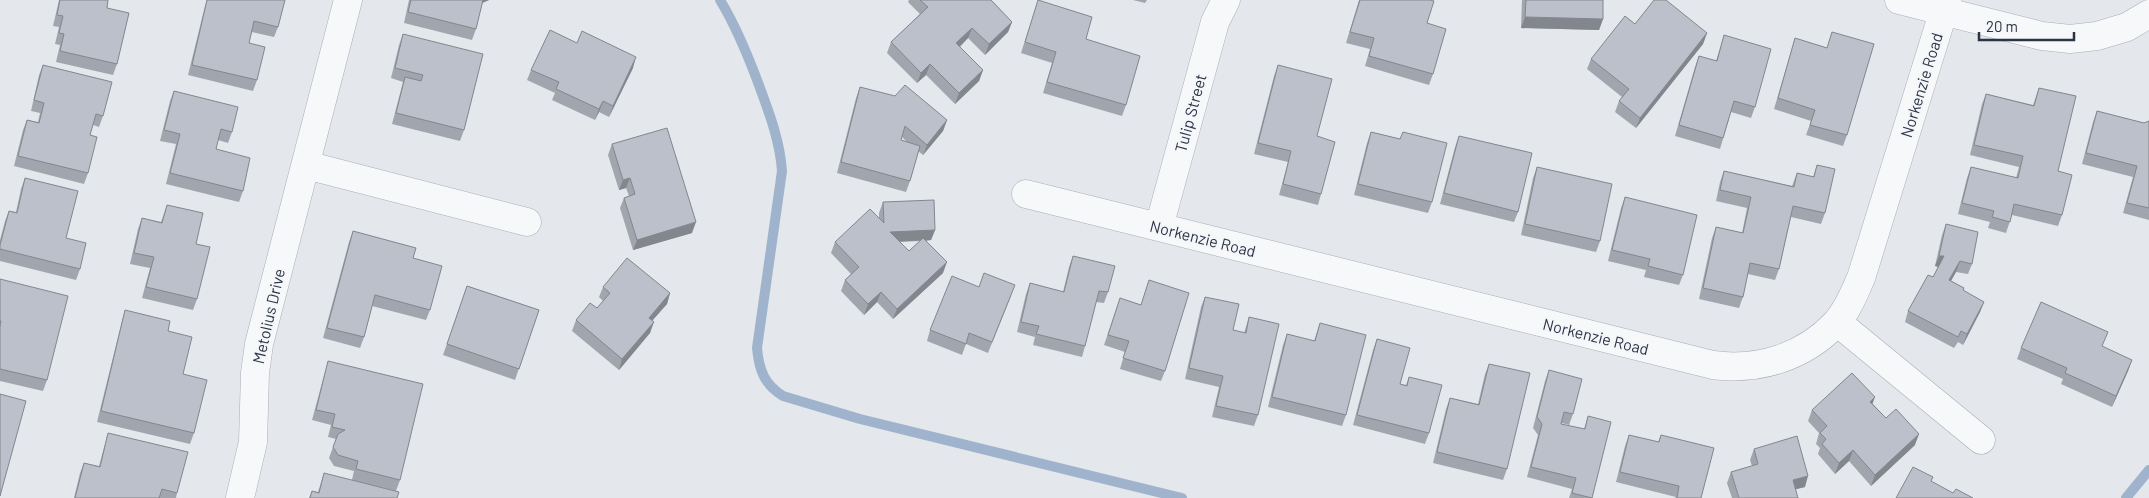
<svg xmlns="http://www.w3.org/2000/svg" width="2149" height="498" font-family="Barlow,sans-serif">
	<rect width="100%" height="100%" fill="#e4e7ec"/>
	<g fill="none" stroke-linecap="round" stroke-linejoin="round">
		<path stroke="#9fb4cc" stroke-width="10" d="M720,0C737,28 749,58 760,88C770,115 780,142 782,171L757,348C759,370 764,384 783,396L860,419L1182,498
			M2126,498L2149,470"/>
		<defs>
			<path id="street" d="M1899,0L2042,36L2070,39L2097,36L2127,27L2149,14
				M306,165L527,222
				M1026,194L1713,365C1759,371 1804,357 1836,323C1848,310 1854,293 1861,278L1947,0
				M1159,227L1215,22L1226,0
				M1837,322L1981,440
				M240,498L253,442L255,373L259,344L348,0"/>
		</defs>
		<use href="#street" stroke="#a9aeb7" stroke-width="29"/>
		<use href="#street" stroke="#f7f8fa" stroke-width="28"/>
	</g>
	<path fill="#a1a5ae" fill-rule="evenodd" d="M59,0H108L107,8L117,64L113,75L56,62L60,45L55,44L59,27L53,26Z
		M207,0H285L278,27L274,37L252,32L249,43L257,80L253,91L188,75L205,6Z
		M409,0H489L482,3L476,29L472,40L404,23Z
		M909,0H991L1012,22L1008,32L985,55L968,38L960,47L983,70L979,81L955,104L926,75L917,83L887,53L891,42L920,14L908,2Z
		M1038,0L1086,39L1126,105L1122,116L1043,93L1052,63L1021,53Z
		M1133,0H1147L1145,3Z
		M1359,0H1430L1427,23L1433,74L1429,85L1365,66L1370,49L1346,43Z
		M1522,0H1603V19L1599,30L1521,28Z
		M1635,24L1707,33L1703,44L1636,128L1615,112L1619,101L1622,97L1587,69L1591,59Z
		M1832,32L1847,135L1843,146L1806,135L1811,121L1774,109L1795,38L1827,48Z
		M403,34L464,130L460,141L392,124L403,82L391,78L399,45Z
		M1724,35L1755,107L1751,118L1731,112L1720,149L1675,136L1695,67L1699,56L1716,61Z
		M577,43L633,68L609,117L599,112L595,120L552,100L555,93L527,80L531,70Z
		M43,65L103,116L99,127L93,125L90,135L88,173L84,184L14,166L23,130L27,120L38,122L40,113L31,111L39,75Z
		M1278,65L1317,136L1321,194L1318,205L1279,195L1288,162L1254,154L1274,76Z
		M860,87L947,120L943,131L923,155L918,151L910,181L906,192L837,173L856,98ZM902,137L907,142L901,140Z
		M2039,88L2058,171L2062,215L2058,226L2012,215L2006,233L1988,228L1990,222L1958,214L1967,178L1971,167L2016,178L2019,167L1970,155L1982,104L1986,94L2033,105Z
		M174,91L232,132L228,143L218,140L216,149L243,191L239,202L166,184L176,144L160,141L170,101Z
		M2097,111L2144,123L2149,121V220L2123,213L2133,177L2082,164L2093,122Z
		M1371,132L1400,139L1403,132L1432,202L1428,213L1354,195L1367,143Z
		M1459,136L1518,212L1514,222L1440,204L1455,147Z
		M612,144L692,233L633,250L620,208L624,198L629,196L626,188L619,190L608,155Z
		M1817,165L1825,213L1821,224L1791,217L1779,269L1775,280L1748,274L1743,297L1739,308L1699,299L1712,238L1716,227L1742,233L1747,208L1716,201L1720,182L1724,171L1792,186L1797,173L1813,177Z
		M1537,167L1600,241L1596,252L1521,235L1533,178Z
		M25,178L66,238L80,269L76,280L0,261V240L5,221L9,211L16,212L21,189Z
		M1625,197L1683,275L1679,285L1644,277L1646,270L1608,261L1621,208Z
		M883,202L935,230L931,240L926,241L943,273L893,319L877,302L864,315L841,291L845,280L851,274L831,253L835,242L879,219V213ZM920,241L909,251L900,242Z
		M167,205L196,244L197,299L193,310L142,298L150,268L130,264L138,229L142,218L161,222Z
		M1946,224L1972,264L1968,274L1956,272L1951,281L1964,288L1963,291L1984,302L1980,312L1963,345L1958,342L1954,348L1905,322L1908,311L1933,277L1938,267L1935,266L1942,235Z
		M353,231L413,258L430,310L426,320L372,306L364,337L360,348L323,338L349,242Z
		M1073,256L1108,292L1104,303L1096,302L1085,346L1082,357L1033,345L1035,337L1017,332L1026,294L1030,283L1063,292L1069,267Z
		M0,279L47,380L43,391L0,381Z
		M1149,280L1165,371L1161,381L1120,369L1125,352L1104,345L1120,298L1141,305Z
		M467,286L539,310L515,380L443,355Z
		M603,287L670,293L667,304L652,320L650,333L619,370L572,331L576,320L597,308L603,301L599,297Z
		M979,287L1011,296L988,353L966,344L962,355L927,341L930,330Z
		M1205,297L1233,330L1244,333L1249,317L1258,415L1254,426L1212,417L1219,387L1185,379L1201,307Z
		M125,310L168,331L183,374L194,433L190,444L97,422L122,321Z
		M1320,323L1346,415L1342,426L1268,407L1283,345L1287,334L1314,341Z
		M1377,339L1400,384L1406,385L1409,377L1429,433L1425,444L1353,425L1373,350Z
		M2102,347L2132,360L2128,371L2112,407L2061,384L2063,379L2017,359L2021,348Z
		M328,361L400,480L396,491L352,480L354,471L334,466L329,458L336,439L328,437L331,425L312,420L325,372Z
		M1489,364L1507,469L1503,480L1433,463L1446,409L1450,398L1478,404L1485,374Z
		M1549,370L1573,414L1569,425L1562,423L1561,424L1584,429L1588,416L1592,498H1569L1572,489L1527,477L1538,435L1533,428L1545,381Z
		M1873,404L1886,418L1915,445L1871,486L1849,461L1835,474L1818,454L1820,448L1816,444L1819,433L1808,421L1812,410Z
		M108,433L177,493L176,498H74L80,473L84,463L99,466Z
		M1629,435L1658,442L1661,435L1701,498H1675L1676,497L1616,482L1625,446Z
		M1754,449L1805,487L1795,489L1798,498H1732L1727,483L1731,472L1752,466L1750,460Z
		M324,473L397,498H309L312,491L318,492Z"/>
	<path fill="#83868d" d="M482,0H489L480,4Z
		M1525,17L1603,19L1599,30L1521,28Z
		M1012,22L1008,32L985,55L989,44Z
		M972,28L968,38L952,54L956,43Z
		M1707,33L1703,44L1636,128L1640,118Z
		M636,57L633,68L609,117L613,106Z
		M930,64L926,75L917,83L921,73Z
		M983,70L979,81L955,104L959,93Z
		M603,101L599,112L595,120L599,109Z
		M947,120L943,131L923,155L927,145Z
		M630,178L626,188L619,190L623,180Z
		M696,222L692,233L633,250L637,240Z
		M935,230L931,240L887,242L890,232Z
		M1939,256H1944L1940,267L1935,266Z
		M1960,261L1956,272L1945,291L1949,280Z
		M947,262L943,273L893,319L897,309Z
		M881,292L877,302L864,315L868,304Z
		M670,293L667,304L645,329L649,318Z
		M1984,302L1980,312L1963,345L1967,334Z
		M654,322L650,333L619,370L622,359Z
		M2132,360L2128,371L2112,407L2116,396Z
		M1875,397L1871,408L1870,402Z
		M1919,434L1915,445L1871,486L1875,475Z
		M1853,450L1849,461L1835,474L1839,463Z
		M1808,476L1805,487L1789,491L1793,480Z"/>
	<path fill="#bbc0ca" stroke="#83868d" d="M60,0H108L107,8L129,13L117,64L60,51L64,34L59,33L63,16L57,15Z
		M207,0H285L278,27L254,21L249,43L265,47L257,80L192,65Z
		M411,0H483L476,29L408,12Z
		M920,0H991L1012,22L989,44L972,28L956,43L983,70L959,93L930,64L921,73L891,42L928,7Z
		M1038,0L1092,17L1086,39L1140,56L1126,105L1047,82L1056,52L1025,42Z
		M1360,0H1430L1434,1L1427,23L1446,29L1433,74L1369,56L1374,38L1350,32Z
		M1526,0H1603V19L1525,17Z
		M1654,0H1666L1707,33L1640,118L1619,101L1629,89L1591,59L1625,16L1635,24Z
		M550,30L577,43L582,31L636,57L613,106L603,101L599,109L556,89L559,82L531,70Z
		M1832,32L1874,44L1847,135L1810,125L1815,110L1778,98L1795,38L1827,48Z
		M403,34L483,54L464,130L396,113L405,77L421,81L423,75L395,68Z
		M1724,35L1771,49L1755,107L1734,101L1723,138L1679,125L1699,56L1717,61Z
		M43,65L112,82L103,116L96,114L90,135L97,137L88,173L18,156L27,120L39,123L44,103L34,100Z
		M1278,65L1332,79L1317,136L1335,142L1321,194L1283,184L1291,151L1258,143Z
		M905,85L947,120L927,145L905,126L901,140L920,146L910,181L841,162L860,87L895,96Z
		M2039,88L2076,96L2058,171L2072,175L2062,215L2014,204L2010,222L1992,217L1994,211L1962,203L1971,167L2018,178L2023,156L1974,145L1986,94L2034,106Z
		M174,91L238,107L232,132L221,129L216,149L250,158L243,191L170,173L180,134L164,130Z
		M2097,111L2144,123L2149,121V208L2127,203L2137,166L2086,153Z
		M667,128L696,222L637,240L624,198L635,194L630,178L623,180L612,144Z
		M1371,132L1400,139L1403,132L1447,143L1432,202L1358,184Z
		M1459,136L1532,153L1518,212L1444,193Z
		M1817,165L1835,169L1825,213L1793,206L1779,269L1750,263L1743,297L1703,288L1716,227L1743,233L1751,197L1720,190L1724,171L1794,187L1797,173L1814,177Z
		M1537,167L1612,184L1600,241L1525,224Z
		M25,178L78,191L66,238L86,243L80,269L0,249V245L9,211L17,213Z
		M1625,197L1697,215L1683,275L1648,266L1650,259L1612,250Z
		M934,200L935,230L890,232L909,251L923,238L947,262L897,309L881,292L868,304L845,280L859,267L835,242L870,209L884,223L883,202Z
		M167,205L203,213L196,244L210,247L197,299L146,287L154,257L134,253L142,218L162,223Z
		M1946,224L1978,232L1972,264L1960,261L1949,280L1964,288L1963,290L1984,302L1967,334L1961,331L1958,337L1908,311L1928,275L1933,277L1944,256H1939Z
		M353,231L416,248L413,258L442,266L430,310L375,295L364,337L327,328Z
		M1073,256L1115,266L1108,292L1099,291L1085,346L1036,334L1039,326L1021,322L1030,283L1064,292Z
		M627,258L670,293L649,318L654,322L622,359L576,320L590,303L597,308L610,293L603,287Z
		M984,273L1015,285L992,342L969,333L966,344L930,330L952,276L979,287Z
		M0,279L68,296L47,380L0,369V327L1,321H0Z
		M1149,280L1189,293L1165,371L1123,358L1129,341L1108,335L1120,298L1141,305Z
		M467,286L539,310L519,369L447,344Z
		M1205,297L1239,304L1233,330L1246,333L1249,317L1279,324L1258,415L1216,406L1223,376L1189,368Z
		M2041,302L2108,332L2102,346L2132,360L2116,396L2065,373L2067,368L2021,348Z
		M125,310L170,321L168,331L192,337L183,374L207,380L194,433L101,411Z
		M1320,323L1366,335L1346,415L1272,397L1287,334L1315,341Z
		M1377,339L1410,348L1400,384L1407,386L1409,377L1442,385L1429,433L1357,415Z
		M328,361L423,384L400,480L356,469L358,461L338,455L333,447L338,434L345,430L332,427L335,414L316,410Z
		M1489,364L1530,373L1507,469L1437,452L1450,398L1479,405Z
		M1549,370L1582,379L1573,414L1564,412L1561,424L1585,429L1588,416L1611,422L1592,498L1572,493L1576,478L1531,467L1542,424L1537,417Z
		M1852,373L1875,397L1870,402L1886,418L1896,409L1919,434L1875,475L1853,450L1839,463L1822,444L1826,439L1820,433L1827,426L1812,410Z
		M0,394L26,401L0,496Z
		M108,433L188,452L177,493L162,489L159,498H75L84,463L100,467Z
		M1629,435L1659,442L1661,435L1714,448L1701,498H1677L1679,486L1620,472Z
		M1797,436L1808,476L1793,480L1798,498H1739L1731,472L1758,464L1754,449Z
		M1913,467L1933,477L1931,481L1953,493L1956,489L1973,498H1896Z
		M324,473L399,492L397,498H310L312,491L319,493Z"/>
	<g text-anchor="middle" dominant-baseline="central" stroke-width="4" stroke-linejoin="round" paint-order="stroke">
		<g font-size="16" fill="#2b3445" stroke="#f4f6f9">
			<text transform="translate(1921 85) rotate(-73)">Norkenzie Road</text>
			<text transform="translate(1190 113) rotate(-75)">Tulip Street</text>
			<text transform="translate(1203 238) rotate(14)">Norkenzie Road</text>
			<text transform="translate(268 316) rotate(-77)">Metolius Drive</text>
			<text transform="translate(1596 336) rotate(14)">Norkenzie Road</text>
		</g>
	</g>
	<path d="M1979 32v8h95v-8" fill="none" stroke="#2b3445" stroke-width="2.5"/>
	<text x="1986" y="32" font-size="15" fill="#2b3445" stroke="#f4f6f9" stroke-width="4" paint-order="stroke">20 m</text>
</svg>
